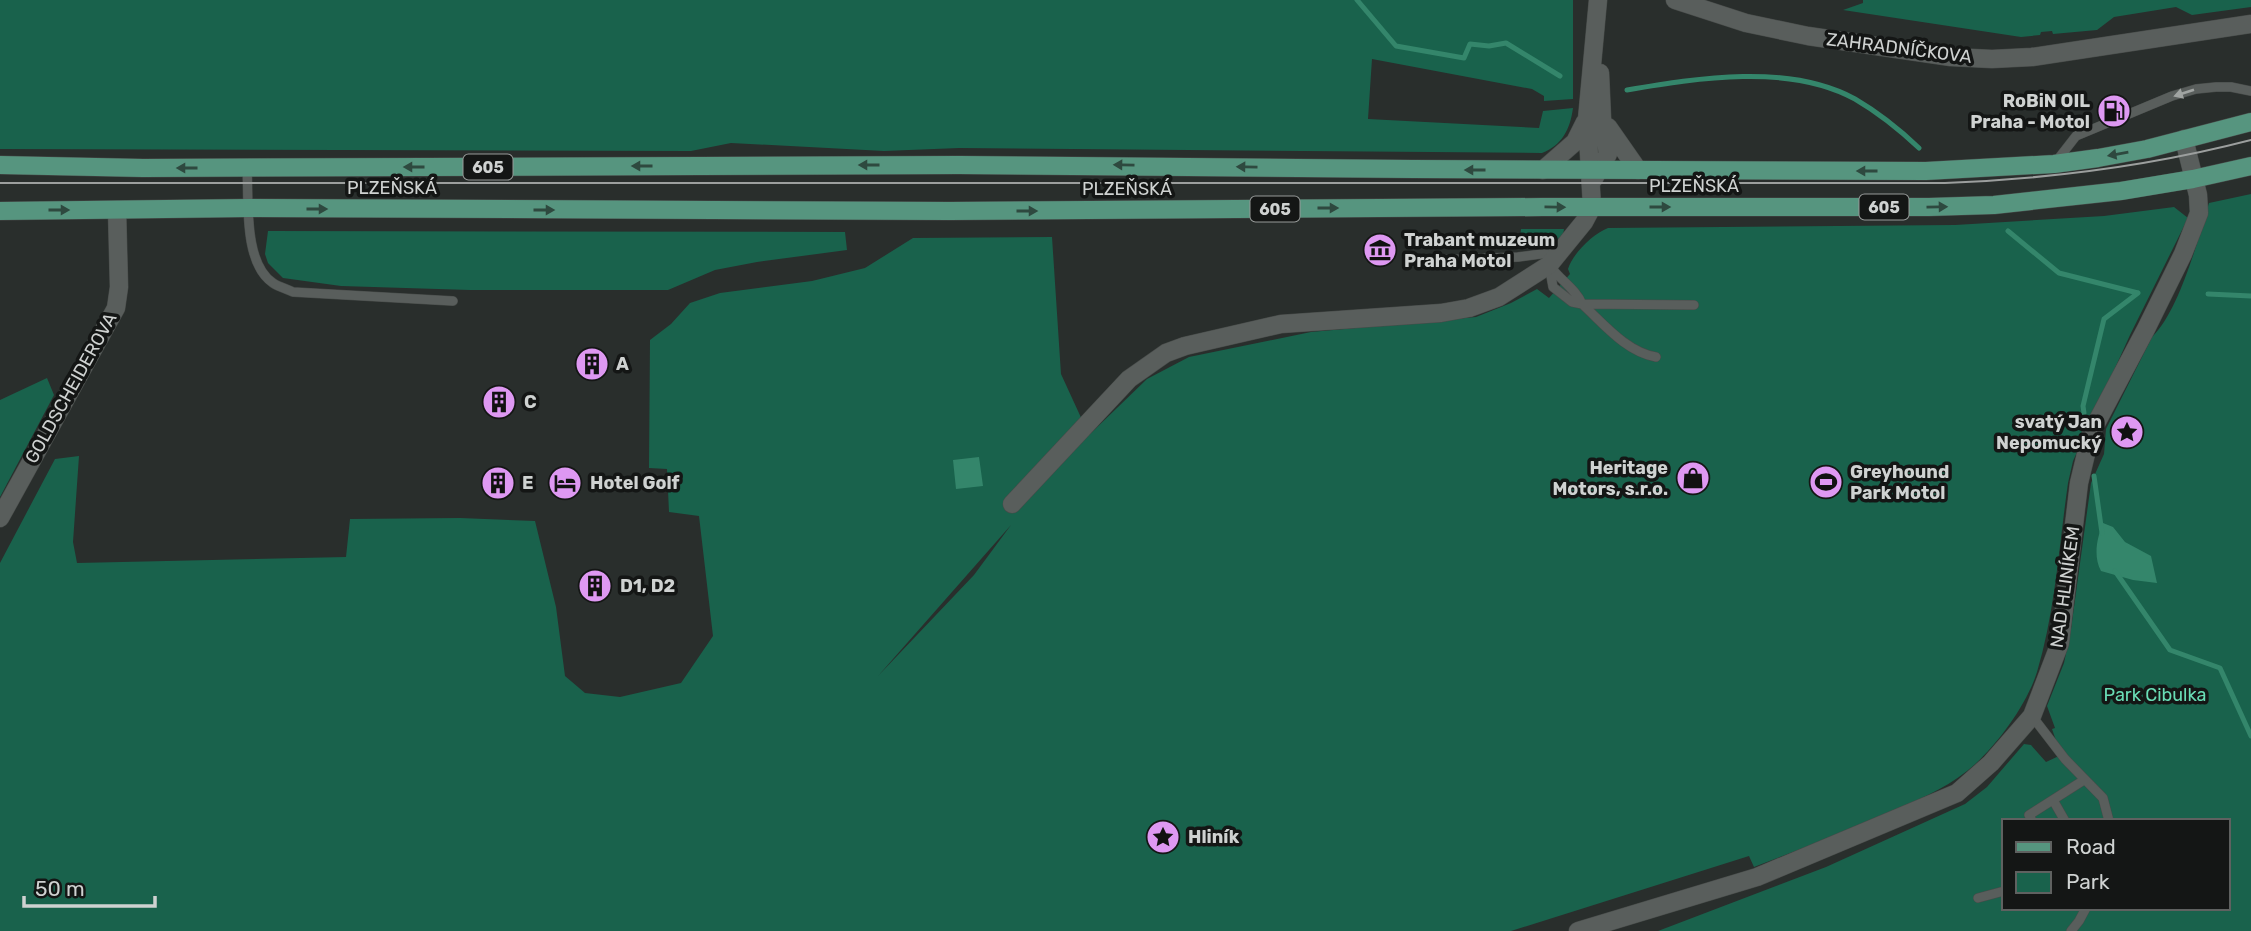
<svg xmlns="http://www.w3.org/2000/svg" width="2251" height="931" font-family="Rubik,sans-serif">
	<rect width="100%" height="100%" fill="#292e2c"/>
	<path fill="#19624c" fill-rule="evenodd" d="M0,0H1573V99L1544,101V96L1532,89L1372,59L1368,119L1539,128L1543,111L1573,108C1570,130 1562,145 1542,153L959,148L884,151L731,143L691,151L0,149Z
		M1863,0H2251V7L2192,15L2176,7L2114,17L2097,30L2053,34L2052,31L2041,32L2040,35L2021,37L1843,10L1863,3Z
		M2251,194V931H1658L1826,867L1965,804L1987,787L2024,744L2031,745L2046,762L2061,755L2052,729L2055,728L2047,706L2064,663L2071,629L2091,483L2104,454L2106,429L2152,337C2179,311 2198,240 2209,203ZM2004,821H2228V908H2004Z
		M2174,207L2188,218L2130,335L2073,461L2068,483C2059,546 2055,612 2037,672C2027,705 1994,750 1967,771C1943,790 1915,801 1887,814C1843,833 1798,850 1754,867L1749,856L1511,931H0V563L55,459L79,456L73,542L77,563L346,557L350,519L460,518L535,521L556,607L565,676L585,693L620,697L681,683L713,636L699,516L669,512L667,469L649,468L650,340L671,324L690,303L720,293L812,281L865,268L913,238L1052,237L1061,374L1089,435L1147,379L1189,357L1311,332L1476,317L1511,303L1537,289L1549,298L1570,274L1568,269C1573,253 1593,234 1608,228L1955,225L2104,216ZM1011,525L974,575L878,676Z
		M1521,229H1564L1563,235L1554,242L1519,246Z
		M268,231L845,232L847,250L757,262L715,270L668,290H470L341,286L283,278L268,263L265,254Z
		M47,378L54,395L0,497V400Z"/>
	<path fill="#34866b" d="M979,457L983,486L956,489L953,460Z
		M2103,523L2113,527L2125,542L2151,556L2157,583L2133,580L2101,571C2093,556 2097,538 2103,523Z"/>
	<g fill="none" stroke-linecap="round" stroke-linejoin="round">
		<path stroke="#34866b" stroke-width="5" d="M1357,0L1396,46L1464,58L1470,44L1489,46L1506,43L1560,76
			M1627,90C1698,78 1789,63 1855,99C1879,113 1900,130 1919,148
			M2008,231L2059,273L2138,293
			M2208,294L2251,296
			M2084,413L2083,406L2104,319L2138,293
			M2094,476L2102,533
			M2115,571L2170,650L2220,668L2251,736"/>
		<defs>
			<path id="lane" d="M2055,163L2076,136L2172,96L2196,89L2216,87H2231L2251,91
				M247,168C249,200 243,263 273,283C279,287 287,289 293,292L453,301
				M1437,260L1518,257L1556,252
				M1549,265L1553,287L1572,302L1582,304L1694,305
				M1551,267C1560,280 1576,289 1582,304C1603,323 1626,352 1656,357
				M2032,716L2065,759L2103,798L2109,821
				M2053,800L2065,821
				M2032,821L2029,815L2084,780
				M1978,898L2004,891
				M2071,931L2079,921L2086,908"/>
			<path id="street" d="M1675,0L1746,23L1808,36L1951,57L1992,59L2032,57L2251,24
				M1608,127L1638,170
				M1543,170L1575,142L1585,122
				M1593,180L1608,154L1602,118L1600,73
				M1012,504L1129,379L1166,353L1185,346L1281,324L1441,313L1469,308L1499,297L1549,265L1584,222L1592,207L1587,119L1598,0
				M0,518L116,308L119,287L117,210
				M1578,931L1757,877L1957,793L1991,763L2032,716L2060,643L2079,483L2091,433L2146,329L2183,254L2199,213L2198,195L2184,139"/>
			<path id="primary" d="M0,165L143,168L959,165L1412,169L1926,171L2054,164L2098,158L2147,149L2251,122
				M0,211L249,208L950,211L1543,207H1929L1994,205L2121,191L2193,179L2251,166"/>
		</defs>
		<use href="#lane" stroke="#474b49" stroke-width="10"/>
		<use href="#street" stroke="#474b49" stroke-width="19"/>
		<use href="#primary" stroke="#474b49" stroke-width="19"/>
		<use href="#lane" stroke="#595e5c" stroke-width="9"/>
		<use href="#street" stroke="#595e5c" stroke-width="18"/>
		<use href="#primary" stroke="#56957f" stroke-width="18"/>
		<path stroke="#9c9f9e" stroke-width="2" d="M0,183H1945C2048,179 2151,166 2251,140"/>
	</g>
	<defs><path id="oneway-solid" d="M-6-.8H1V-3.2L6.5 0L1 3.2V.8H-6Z" transform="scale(1.75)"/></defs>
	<use fill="#a0a4a2" href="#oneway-solid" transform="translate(2184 93) rotate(162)"/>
	<g fill="#2e493f">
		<use href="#oneway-solid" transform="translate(2118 154) rotate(170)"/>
		<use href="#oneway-solid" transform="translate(869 165) rotate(180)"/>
		<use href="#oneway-solid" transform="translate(1124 165) rotate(-179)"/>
		<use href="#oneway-solid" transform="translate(642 166) rotate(180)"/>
		<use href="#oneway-solid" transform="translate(414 167) rotate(180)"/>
		<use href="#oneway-solid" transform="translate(1247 167) rotate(-179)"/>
		<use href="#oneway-solid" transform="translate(187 168) rotate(180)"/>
		<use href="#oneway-solid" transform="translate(1475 170) rotate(-180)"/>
		<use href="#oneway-solid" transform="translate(1867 171) rotate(-180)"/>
		<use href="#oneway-solid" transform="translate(1555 207) rotate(1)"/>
		<use href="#oneway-solid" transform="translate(1660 207)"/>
		<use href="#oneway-solid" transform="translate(1937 207) rotate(-1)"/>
		<use href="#oneway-solid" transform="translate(1328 208)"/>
		<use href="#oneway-solid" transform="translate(317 209)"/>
		<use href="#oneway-solid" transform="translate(59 210)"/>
		<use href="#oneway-solid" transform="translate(544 210)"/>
		<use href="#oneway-solid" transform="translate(1027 211)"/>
	</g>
	<defs>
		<symbol id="fuel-disc" viewBox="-11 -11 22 22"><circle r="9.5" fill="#de98f2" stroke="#141615"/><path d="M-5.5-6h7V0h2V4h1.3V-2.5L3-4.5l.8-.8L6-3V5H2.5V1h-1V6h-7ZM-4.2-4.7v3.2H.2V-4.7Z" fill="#111"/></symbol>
		<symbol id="museum-disc" viewBox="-11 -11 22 22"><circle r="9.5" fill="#de98f2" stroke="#141615"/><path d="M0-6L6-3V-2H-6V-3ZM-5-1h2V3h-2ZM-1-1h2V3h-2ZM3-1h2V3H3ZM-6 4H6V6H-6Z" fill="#111"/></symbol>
		<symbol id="building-disc" viewBox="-11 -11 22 22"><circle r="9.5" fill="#de98f2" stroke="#141615"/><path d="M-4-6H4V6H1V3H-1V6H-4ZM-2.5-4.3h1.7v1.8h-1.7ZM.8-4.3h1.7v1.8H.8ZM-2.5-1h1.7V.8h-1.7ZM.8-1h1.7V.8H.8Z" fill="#111"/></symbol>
		<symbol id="sight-disc" viewBox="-11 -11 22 22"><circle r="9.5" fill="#de98f2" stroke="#141615"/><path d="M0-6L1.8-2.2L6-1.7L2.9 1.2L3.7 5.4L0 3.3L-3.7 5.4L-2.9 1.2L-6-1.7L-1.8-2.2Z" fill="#111"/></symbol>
		<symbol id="shop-disc" viewBox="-11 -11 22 22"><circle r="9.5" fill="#de98f2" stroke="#141615"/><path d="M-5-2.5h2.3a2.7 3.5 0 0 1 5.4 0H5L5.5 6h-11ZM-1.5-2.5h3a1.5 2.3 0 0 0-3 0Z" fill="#111"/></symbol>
		<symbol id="stadium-disc" viewBox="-11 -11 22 22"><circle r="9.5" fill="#de98f2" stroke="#141615"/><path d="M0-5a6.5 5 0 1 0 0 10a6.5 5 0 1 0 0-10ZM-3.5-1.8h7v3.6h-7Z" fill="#111"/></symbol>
		<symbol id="hotel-disc" viewBox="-11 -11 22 22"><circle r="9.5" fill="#de98f2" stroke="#141615"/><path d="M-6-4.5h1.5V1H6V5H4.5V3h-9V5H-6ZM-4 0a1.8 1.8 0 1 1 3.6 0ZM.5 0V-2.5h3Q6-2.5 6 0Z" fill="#111"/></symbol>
	</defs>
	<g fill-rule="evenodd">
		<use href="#fuel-disc" x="2095" y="92" width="38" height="38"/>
		<use href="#museum-disc" x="1361" y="231" width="38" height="38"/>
		<use href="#building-disc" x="573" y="345" width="38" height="38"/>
		<use href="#building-disc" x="480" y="383" width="38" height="38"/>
		<use href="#sight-disc" x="2108" y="413" width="38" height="38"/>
		<use href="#shop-disc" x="1674" y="459" width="38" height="38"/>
		<use href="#stadium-disc" x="1807" y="463" width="38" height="38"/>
		<use href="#building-disc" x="479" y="464" width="38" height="38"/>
		<use href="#hotel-disc" x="546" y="464" width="38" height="38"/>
		<use href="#building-disc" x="576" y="567" width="38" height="38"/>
		<use href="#sight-disc" x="1144" y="818" width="38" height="38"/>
	</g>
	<g text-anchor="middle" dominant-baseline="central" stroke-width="7" stroke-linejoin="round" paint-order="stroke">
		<g fill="#141615" stroke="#979a99" stroke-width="2">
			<rect x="463.5" y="154.5" width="49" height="25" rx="5"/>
			<rect x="1859.5" y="194.5" width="49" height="25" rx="5"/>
			<rect x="1250.5" y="196.5" width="49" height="25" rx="5"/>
		</g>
		<g font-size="16" font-weight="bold" fill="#cfd2d1">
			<text x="488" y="167">605</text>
			<text x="1884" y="207">605</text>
			<text x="1275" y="209">605</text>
		</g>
		<g font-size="18" fill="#cfd2d1" stroke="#141615">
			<text transform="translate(1899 48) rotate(7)">ZAHRADNÍČKOVA</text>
			<text x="1694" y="186">PLZEŇSKÁ</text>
			<text x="392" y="188">PLZEŇSKÁ</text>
			<text x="1127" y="189">PLZEŇSKÁ</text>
			<text transform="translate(71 388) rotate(-61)">GOLDSCHEIDEROVA</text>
			<text transform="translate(2065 587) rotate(-82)">NAD HLINÍKEM</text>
		</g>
		<g font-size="18" font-weight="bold" fill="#cfd2d1" stroke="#141615" text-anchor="start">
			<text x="2090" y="101" text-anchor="end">RoBiN OIL<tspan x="2090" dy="21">Praha - Motol</tspan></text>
			<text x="1404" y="240">Trabant muzeum<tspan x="1404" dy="21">Praha Motol</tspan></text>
			<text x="616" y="364">A</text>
			<text x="524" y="402">C</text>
			<text x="2102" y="422" text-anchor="end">svatý Jan<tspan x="2102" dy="21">Nepomucký</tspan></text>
			<text x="1668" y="468" text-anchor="end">Heritage<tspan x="1668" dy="21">Motors, s.r.o.</tspan></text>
			<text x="1850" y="472">Greyhound<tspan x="1850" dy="21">Park Motol</tspan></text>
			<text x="522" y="483">E</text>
			<text x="590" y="483">Hotel Golf</text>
			<text x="620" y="586">D1, D2</text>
			<text x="1188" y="837">Hliník</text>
		</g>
		<g font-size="18" fill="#69dcb5" stroke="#141615">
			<text x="2155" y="695">Park Cibulka</text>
		</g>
	</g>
	<rect x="2002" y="819" width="228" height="91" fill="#141615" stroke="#5f6160" stroke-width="2"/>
	<rect x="2016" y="842" width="35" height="10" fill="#56957f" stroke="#5f6160" stroke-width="2"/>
	<text x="2066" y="854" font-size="21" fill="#cfd2d1">Road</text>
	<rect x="2016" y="872" width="35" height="21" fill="#19624c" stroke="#5f6160" stroke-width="2"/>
	<text x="2066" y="889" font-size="21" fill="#cfd2d1">Park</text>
	<path d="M24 896v10h131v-10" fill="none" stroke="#cfd2d1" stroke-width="3.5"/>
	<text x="35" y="896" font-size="21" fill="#cfd2d1" stroke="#141615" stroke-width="5" paint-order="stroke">50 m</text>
</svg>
